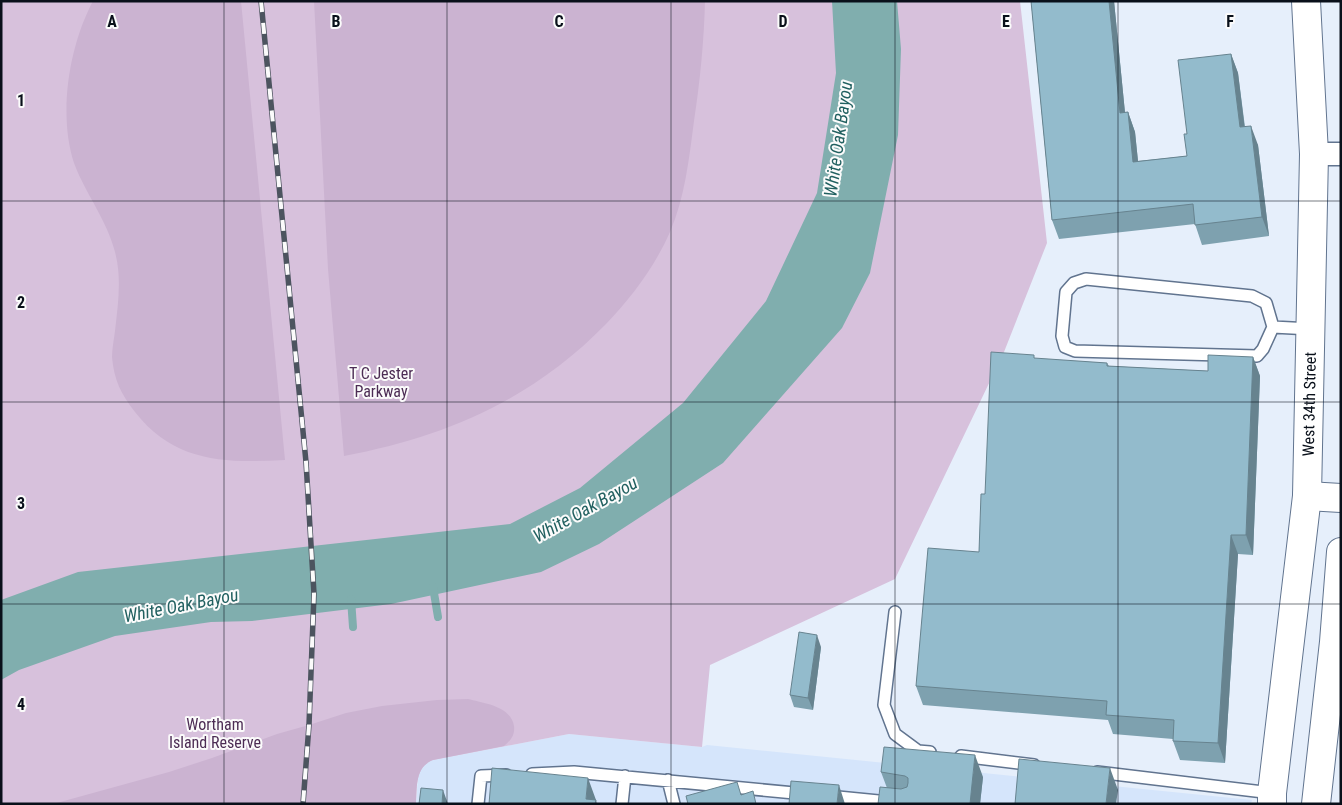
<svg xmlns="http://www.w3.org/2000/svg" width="1342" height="805" font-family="'Roboto Condensed',sans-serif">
	<rect width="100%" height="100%" fill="#e6effb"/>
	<path fill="#d5e5fb" d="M569,734L702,747L707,745L1252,800L1251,804H416L418,776L423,765L428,762L433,760Z"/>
	<path fill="#d7c1dc" d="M1,1H1020L1047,243L1004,352L895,579L710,665L702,747L569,734L433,760C415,767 417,787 416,804H1Z"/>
	<path fill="#cbb3d1" d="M93,1H241L285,460C225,463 175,463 135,412C121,394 114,380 112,357C112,349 114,339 115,331C118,304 122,278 115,252C107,220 85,193 74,163C58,114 69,46 93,1Z
		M314,1H705C704,41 700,82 694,121C689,159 685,197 670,232C655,266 632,297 606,324C533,399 446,437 344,456L328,269Z
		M468,699C483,703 511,706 514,726C515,735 511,740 504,746L433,760C415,767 417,787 416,804H53L169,772L212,758L277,734L309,725L346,713L382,706L437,700Z"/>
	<path fill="#80aeae" d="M832,1H897L901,49L898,135L870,273L842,328L723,463L599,544L541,572L391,604L252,621L211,622L115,636L19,670L1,680V600L78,572L510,524L580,488L683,403L766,301L817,193L836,73Z"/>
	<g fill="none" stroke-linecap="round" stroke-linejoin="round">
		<path stroke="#80aeae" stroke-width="8" d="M433,587L438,617
			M351,599L353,627"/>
		<defs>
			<path id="lane" d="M1086,279L1252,296L1266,303L1273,327L1263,349L1257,356L1075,351L1065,347L1062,336L1066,292L1074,283Z
				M1273,327L1311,329
				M895,612L884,705L895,734L918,751L930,752
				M961,756L1034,765
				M1097,772L1272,793
				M532,774L574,772L805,794
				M668,780L674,804
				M828,796L909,804
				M478,804L481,776L506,775
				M622,804L625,776"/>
			<path id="street" d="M1314,154H1341"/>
			<g id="secondary">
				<path d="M1307,496L1341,498"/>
				<path id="s1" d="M1272,804V793L1307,496L1314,154L1306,1"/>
				<path d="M1316,804L1334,642L1341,552"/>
			</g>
		</defs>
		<use href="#lane" stroke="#61748f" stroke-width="14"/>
		<use href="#street" stroke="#61748f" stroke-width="25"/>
		<use href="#secondary" stroke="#61748f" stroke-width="30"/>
		<use href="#lane" stroke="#fff" stroke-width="11"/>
		<use href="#street" stroke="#fff" stroke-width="22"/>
		<use href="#secondary" stroke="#fff" stroke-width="28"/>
		<defs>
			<path id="rail" d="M261,1L306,462L314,594L309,725L303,804"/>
		</defs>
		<use href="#rail" stroke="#4c545f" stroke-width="5.5"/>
		<use href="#rail" stroke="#fbfbfb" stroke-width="4" stroke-dasharray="11" stroke-linecap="butt"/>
	</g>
	<path fill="#7ea1af" d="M1031,1H1114L1125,113L1128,112L1135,132L1138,161L1187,156V134L1231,54L1238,73L1245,127L1258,145L1269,236L1202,245L1195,224L1059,239L1052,220Z
		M1253,357L1260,376L1253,555L1238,554L1225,763L1180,760L1173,741V739L1113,734L1108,720L923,705L916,686L979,552L985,494L1036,359L1107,363L1109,366L1208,371Z
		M821,647L813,710L794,707L790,695Z
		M881,772L983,777L980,804H878L887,788Z"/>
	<path fill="#67838f" d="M1109,1H1114L1127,133L1120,113Z
		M1231,54L1238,73L1247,147L1240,127Z
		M1128,112L1135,132L1140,181L1133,162Z
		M1251,126L1258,145L1269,236L1262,217Z
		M1253,357L1260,376L1253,555L1246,535Z
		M1231,535L1238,554L1225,763L1218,743Z
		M817,635L821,647L813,710L808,698Z
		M975,755L983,777L980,804H970Z
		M1110,768L1118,790L1116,804H1106Z
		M588,778L596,800L597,804H588L586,799Z
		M839,785L845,804H837Z
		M443,790L448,804H442Z"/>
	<path fill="#93bbcc" stroke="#67838f" d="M1031,1H1109L1120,113L1128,112L1133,162L1187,156L1184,134H1187L1178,60L1231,54L1240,127L1251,126L1262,217L1195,225L1193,204L1052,220Z
		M991,352L1034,355V358L1107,363V366L1208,371V355L1253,357L1246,535H1231L1218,743L1173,741L1174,720L1106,715L1107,701L916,686L928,548L979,552L981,494H985Z
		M799,632L817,635L808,698L790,695Z
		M884,747L975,755L970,804H878L880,787L901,789L907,787L908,783V778L905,776L881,772Z
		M1019,759L1110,768L1106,804H1015Z
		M492,768L588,778L586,799L596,800L595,804H489Z
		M791,781L839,785L837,804H789Z
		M737,782L741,795L753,791L756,804H688L686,796Z
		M421,788L443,790L442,804H419Z"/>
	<path fill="none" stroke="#09101a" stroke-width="1" stroke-opacity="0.55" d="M224,1V804M447,1V804M671,1V804M895,1V804M1118,1V804M1,201H1341M1,402H1341M1,604H1341"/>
	<g text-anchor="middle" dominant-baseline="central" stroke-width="4" stroke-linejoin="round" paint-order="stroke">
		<g font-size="16" fill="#4c2c54" stroke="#fbfbfb">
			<text x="381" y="373">T C Jester<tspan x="381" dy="18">Parkway</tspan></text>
			<text x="215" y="724">Wortham<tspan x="215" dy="18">Island Reserve</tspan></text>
		</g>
		<g font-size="16" fill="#09101a" stroke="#fbfbfb">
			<text stroke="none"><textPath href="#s1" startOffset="402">West 34th Street</textPath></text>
		</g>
		<g font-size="18" font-style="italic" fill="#216060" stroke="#fbfbfb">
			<text transform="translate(838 139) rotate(-82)">White Oak Bayou</text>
			<text transform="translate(585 509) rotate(-29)">White Oak Bayou</text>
			<text transform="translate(181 605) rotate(-11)">White Oak Bayou</text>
		</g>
	</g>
	<g font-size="16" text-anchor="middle" font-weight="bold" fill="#09101a" stroke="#fbfbfb" stroke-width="4" stroke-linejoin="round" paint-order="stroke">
		<text x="112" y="27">A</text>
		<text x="336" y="27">B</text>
		<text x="559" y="27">C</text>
		<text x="783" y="27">D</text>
		<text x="1006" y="27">E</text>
		<text x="1230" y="27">F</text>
		<text x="21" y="106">1</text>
		<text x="21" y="308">2</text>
		<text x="21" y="509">3</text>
		<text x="21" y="710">4</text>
	</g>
	<rect width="1342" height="805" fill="none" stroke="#09101a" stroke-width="5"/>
</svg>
